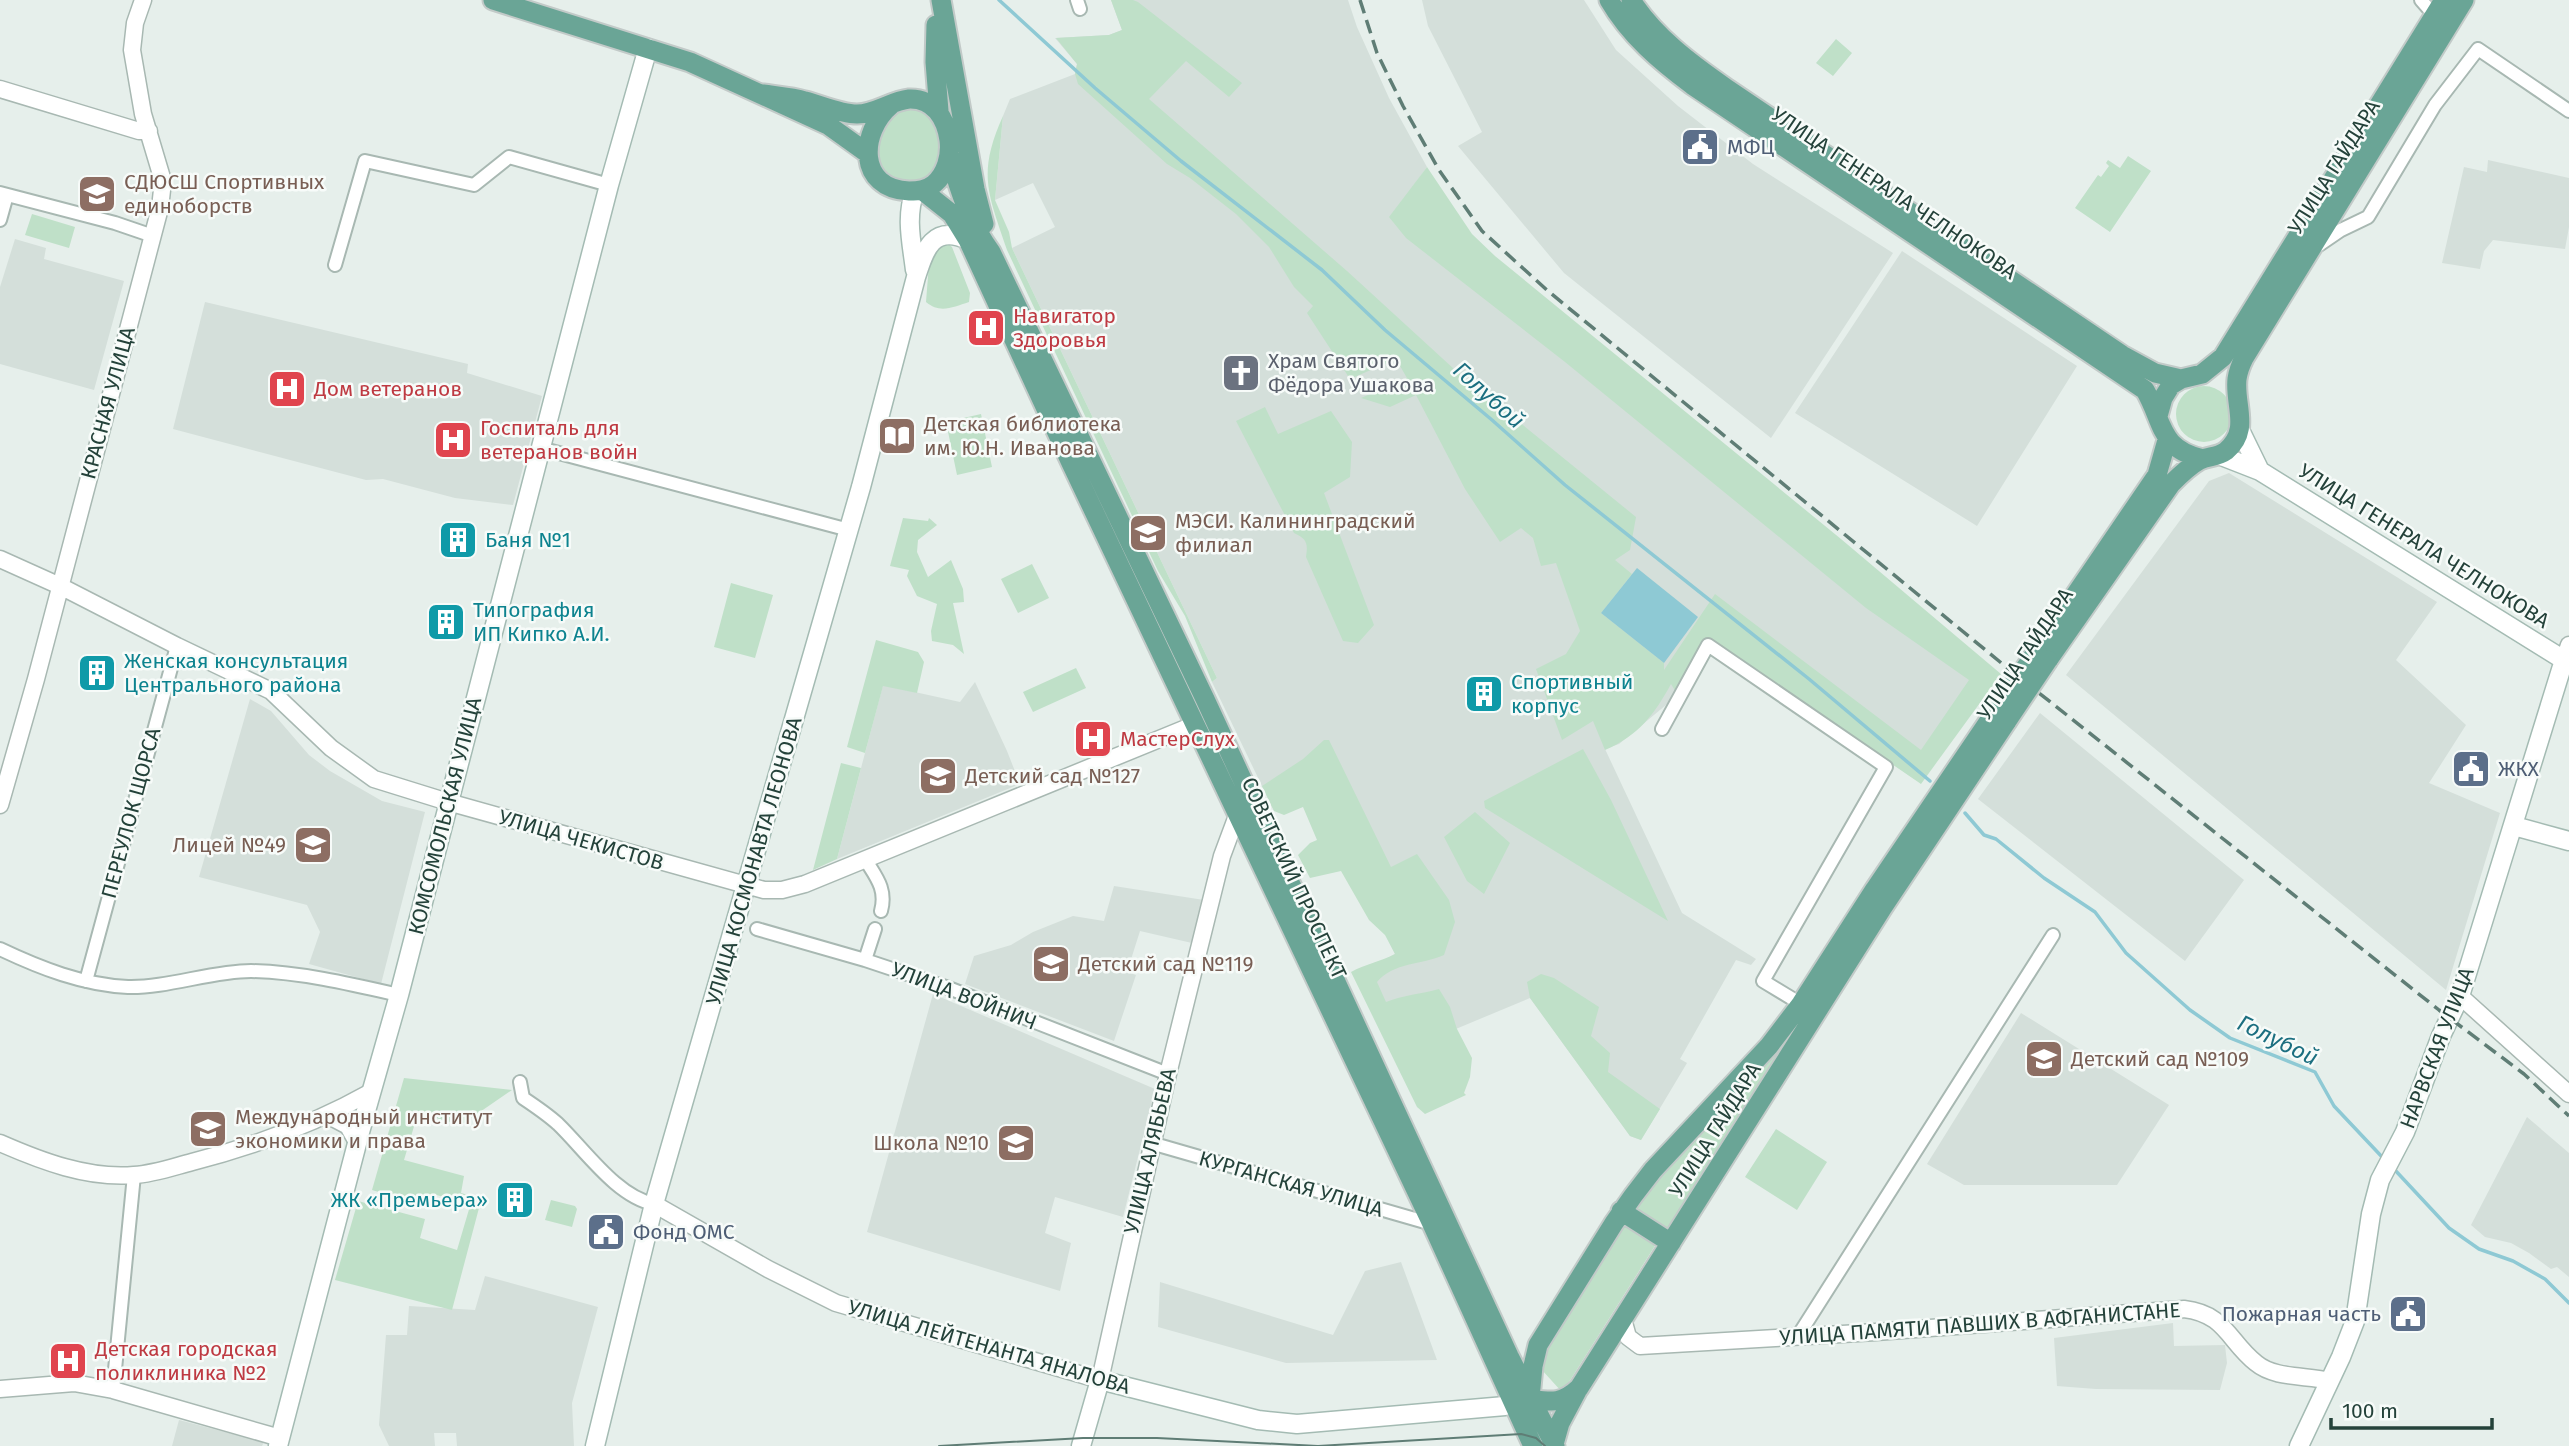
<svg xmlns="http://www.w3.org/2000/svg" width="2569" height="1446" font-family="'Fira Sans',sans-serif">
	<rect width="100%" height="100%" fill="#e6efeb"/>
	<path fill="#d4dfda" d="M1111,0H1348L1357,27L1389,98L1427,167L1400,205L1994,677L1947,747L1916,780L1708,638L1672,700L1619,744L1605,749L1682,913L1756,959L1751,965L1736,960L1680,1059L1687,1063L1641,1140L1630,1136L1530,998L1396,1054L1356,974L1395,954L1315,789L1274,811L1212,682L1217,678L1012,248L1055,227L1033,183L995,200L1003,116L1010,99L1075,74L1077,64L1055,38L1109,35L1122,30Z
		M1422,0H1584L1616,50L1678,106L1753,164L1893,253L1771,438L1564,273L1458,146L1482,132L1428,26Z
		M2488,160L2569,178V227L2565,249L2493,240L2484,251L2480,269L2442,263L2464,167L2487,172Z
		M15,239L46,248L44,259L124,281L94,390L0,364V287Z
		M1902,251L2077,366L1977,526L1795,413Z
		M205,302L468,364L467,373L542,396L513,505L455,498L383,479L366,480L173,429Z
		M2229,473L2437,602L2396,660L2466,725L2429,783L2500,813L2446,990L2066,675L2209,481Z
		M975,682L1007,751L1020,784L837,859L883,685L960,702Z
		M250,699L271,711L309,755L330,771L382,801L425,812L381,984L309,964L320,932L307,905L199,877Z
		M2040,713L2244,880L2185,961L1978,799Z
		M1114,886L1204,900L1192,943L1140,931L1127,972L1136,975L1114,1041L965,984L974,956L1011,945L1033,932L1073,916L1104,921Z
		M933,994L1155,1089L1123,1217L1055,1197L1045,1233L1071,1243L1060,1291L867,1232Z
		M2021,1013L2169,1105L2117,1185H1964L1927,1164Z
		M2527,1117L2569,1153V1277L2557,1267L2551,1269L2529,1253L2511,1243L2485,1237L2471,1225Z
		M1401,1262L1437,1360L1286,1363L1158,1327L1160,1282L1333,1335L1365,1271Z
		M485,1276L598,1307L572,1403L574,1446H457L456,1433H434L435,1446H389L379,1425L386,1335H407L409,1306L475,1310Z
		M2173,1323L2174,1346L2225,1345L2227,1363L2220,1390L2096,1389L2057,1386L2054,1338Z
		M179,1420L264,1442L262,1446H172Z"/>
	<path fill="#bfe0c8" d="M1111,0H1133L1138,2L1242,83L1229,97L1186,61L1149,99L1347,271L1454,369L1636,517L1630,550L1615,560L1632,574L1601,613L1664,663V670L1715,594L1921,750L1969,680L1866,608L1565,362L1406,238L1389,217L1427,167L1472,234L1495,256L1841,539L2001,674L1921,784L1708,638L1676,692L1671,684C1654,715 1639,735 1605,750L1593,721L1562,740L1536,669L1566,654L1580,631L1556,563L1541,566L1533,538L1521,528L1500,542L1465,489L1416,395L1390,407L1361,398L1407,378L1396,359L1350,379L1307,313L1313,306L1294,287L1269,247L1236,214L1190,178L1167,164L1078,84L1075,74L1077,64L1056,38L1109,35L1122,30Z
		M1836,39L1852,53L1833,76L1816,63Z
		M914,107C919,109 925,111 929,114C936,120 943,144 942,154C942,158 939,161 938,164C922,197 878,182 876,151C875,145 879,136 881,130C886,116 900,109 914,107Z
		M1003,116L995,200L1009,232L1012,248L1217,678L1212,682L1185,616L1158,571L1007,250C988,193 977,174 1003,116Z
		M2128,156L2151,171L2110,232L2075,208L2098,175L2101,177L2109,166L2106,163L2108,160L2120,168Z
		M32,214L75,227L69,248L25,235Z
		M947,243L952,247L970,293L969,302C953,307 940,314 926,302L930,251Z
		M2176 414a28 28 0 1 1 56 0a28 28 0 1 1-56 0Z
		M1265,407L1278,434L1331,411L1352,442L1350,477L1324,493L1374,625L1358,643L1343,641L1306,557C1308,543 1307,539 1294,533L1236,421Z
		M981,414L992,467L957,475L946,422Z
		M903,518L928,521L929,518L937,525L918,540L917,552L928,577L951,560L963,589L964,602L953,603L964,654L953,645L932,641L931,631L937,604L917,596L907,576L909,570L890,566Z
		M1032,564L1049,598L1018,613L1001,579Z
		M731,583L773,595L755,658L714,647Z
		M876,640L918,652L924,662L917,693L883,686L865,753L847,747Z
		M1076,668L1086,688L1033,712L1023,692Z
		M1324,740H1329L1391,867L1417,854L1449,900L1455,922L1444,955C1421,965 1394,962 1377,982L1386,1002C1403,995 1421,994 1439,989L1450,1007L1457,1029L1472,1058L1470,1077L1464,1093L1466,1095L1425,1114L1417,1107L1351,972C1365,964 1380,962 1395,954L1385,935L1369,920L1341,871L1310,878L1298,855L1310,843L1317,840L1303,807L1284,815L1274,811L1262,786L1303,759Z
		M1583,749L1611,800L1668,921L1485,808L1484,801Z
		M841,763L861,768L837,859L813,870Z
		M1475,812L1510,843L1484,894L1467,881L1444,837Z
		M1541,974L1554,978L1599,1007L1591,1036L1610,1053L1608,1072L1660,1109L1641,1140L1630,1136L1530,998L1527,982Z
		M1783,1038L1790,1042L1672,1226L1663,1228L1637,1210V1202Z
		M404,1078L512,1090L461,1125L418,1113L404,1160L464,1176L461,1193L482,1199L480,1207L433,1194L428,1207L372,1190Z
		M1776,1129L1827,1162L1797,1210L1745,1177Z
		M551,1200L575,1206L577,1209L572,1227L545,1220Z
		M358,1201L425,1219L420,1238L457,1250L470,1206L479,1208L452,1310L335,1280Z
		M1624,1220L1658,1241L1569,1382L1561,1391L1542,1370L1548,1337Z"/>
	<path fill="#8ec9d4" d="M1637,568L1698,617L1664,663L1601,613Z"/>
	<g fill="none" stroke-linecap="round" stroke-linejoin="round">
		<path stroke="#8ec9d4" stroke-width="3.5" d="M999,0L1095,88L1181,161L1322,270L1385,330L1492,420L1565,485L1809,679L1930,781
			M1965,813L1984,835L1996,839L2044,878L2095,912L2126,953L2190,1010L2230,1038L2315,1072L2334,1106L2384,1159
			M2394,1169L2449,1228L2479,1249L2513,1261L2545,1279L2569,1303"/>
		<defs>
			<path id="minor" d="M1077,0L1080,9
				M2421,0L2428,8L2436,13
				M0,193L115,223L153,236
				M0,220L7,195
				M2319,245L2341,230L2368,217L2435,105L2478,49L2569,111
				M335,265L365,161L474,185L509,157L609,185
				M540,448L849,530
				M1662,729L1708,645L1886,767L1763,981L1801,1004
				M865,859C876,877 887,889 881,911
				M757,929L865,960L946,987L1168,1074
				M0,949C40,968 83,985 128,987C167,988 212,971 251,971C300,972 351,984 399,995
				M865,960L875,929
				M86,981L177,646
				M520,1082L523,1098C535,1106 547,1114 558,1124C585,1150 617,1197 654,1204
				M1151,1143L1432,1224
				M1798,1336L2053,935
				M113,1390L134,1175"/>
			<path id="tertiary" d="M0,89L139,131H149
				M0,559L60,586L177,646L271,691L331,748L374,779L448,802L764,890H782L805,884L1196,724
				M2564,660L2569,645
				M0,805L36,679L160,208L163,181L143,114L132,50L135,23L143,0
				M2460,996L2569,1094
				M329,1116L348,1126L357,1142
				M0,1143C41,1161 88,1179 134,1175C153,1174 173,1167 192,1162C255,1146 314,1124 371,1092
				M654,1204L768,1269L836,1303L1100,1380L1168,1074L1222,856L1238,813
				M1623,1319L1628,1337L1640,1346L1876,1332L2184,1309C2226,1314 2228,1341 2256,1363C2275,1379 2307,1375 2330,1381
				M0,1389L74,1383L113,1390L280,1438"/>
			<path id="secondary" d="M915,270C912,244 905,217 915,191
				M2240,430L2260,471
				M2219,455L2260,471L2564,660L2460,996L2441,1036L2405,1132L2380,1180L2371,1214L2355,1321L2341,1357L2299,1446
				M2514,826L2569,841
				M278,1446L360,1132L399,995L609,185L648,48
				M595,1446L654,1204L861,487L916,277C925,249 933,224 968,240
				M1081,1446L1100,1380L1258,1420L1297,1424L1505,1406L1525,1400"/>
			<path id="primary" d="M493,0L690,62L828,125L867,153
				M941,0L975,189L984,224
				M1609,0C1630,36 1660,61 1692,85L2145,390C2164,423 2159,449 2203,459
				M1631,0C1655,37 1690,63 1726,88L2122,355L2155,373L2181,379
				M936,25L935,62L939,111
				M763,94C777,96 792,97 805,101C821,105 840,114 857,114C875,114 891,101 909,99C934,98 946,119 949,140C951,156 946,174 934,184C926,190 919,191 909,191C857,189 859,132 891,105
				M950,156C959,191 970,223 991,252L1205,699L1509,1356L1555,1446
				M923,191L952,214L968,240L1071,463L1432,1224L1533,1446
				M2158,416L2163,398L2171,385L2181,379L2202,374L2223,357L2444,0
				M2037,651L2157,475L2167,440
				M2048,660L2171,484C2180,475 2189,466 2200,460C2209,456 2218,457 2226,451C2251,430 2234,405 2237,379C2238,372 2241,364 2244,358L2464,0
				M1621,1211L1671,1243
				M1530,1398L1533,1366L1538,1345L1614,1223L1633,1196L1653,1170L1769,1046L1801,1004L1875,889L1995,712
				M1530,1399C1552,1402 1562,1404 1579,1388L1883,907L2007,721
				M1554,1444L1560,1423L1577,1391"/>
		</defs>
		<use href="#minor" stroke="#a8b8b2" stroke-width="16"/>
		<use href="#tertiary" stroke="#a8b8b2" stroke-width="19"/>
		<use href="#secondary" stroke="#a4bbb3" stroke-width="21"/>
		<use href="#primary" stroke="#c2cac8" stroke-width="23"/>
		<use href="#minor" stroke="#fff" stroke-width="12"/>
		<use href="#tertiary" stroke="#fff" stroke-width="16"/>
		<use href="#secondary" stroke="#fff" stroke-width="18"/>
		<use href="#primary" stroke="#6aa596" stroke-width="19"/>
		<path stroke="#5f7d75" stroke-width="2" d="M939,1446L1083,1438H1157L1318,1446L1521,1434L1536,1438L1545,1446"/>
		<path stroke="#5f7d75" stroke-width="3.5" stroke-dasharray="14 7" stroke-linecap="butt" d="M1360,0L1377,53L1403,106L1439,170L1482,231L1548,291L2005,666L2439,1010L2524,1074L2569,1116"/>
		<defs>
			<path id="primary-bridge" d="M1995,712L2037,651
				M2007,721L2048,660"/>
		</defs>
		<use href="#primary-bridge" stroke="#c2cac8" stroke-width="23" stroke-linecap="butt"/>
		<use href="#primary-bridge" stroke="#6aa596" stroke-width="19"/>
	</g>
	<defs>
		<symbol id="civic-square" viewBox="-11 -11 22 22"><rect x="-9" y="-9" width="18" height="18" rx="4" fill="#5c6f8a" stroke="#f7fbf9"/><path d="M-.6-6.5H3V-4.5H.6V-3L4-1V1h2V6H-6V1h2V-1L-.6-3ZM-1.2 2.5V6h2.4V2.5Z" fill="#fff"/></symbol>
		<symbol id="school-square" viewBox="-11 -11 22 22"><rect x="-9" y="-9" width="18" height="18" rx="4" fill="#8d6e63" stroke="#f7fbf9"/><path d="M0-5L7-2L0 1L-7-2ZM-4 1L0 2.5L4 1V4Q0 6-4 4Z" fill="#fff"/></symbol>
		<symbol id="hospital-square" viewBox="-11 -11 22 22"><rect x="-9" y="-9" width="18" height="18" rx="4" fill="#e0444e" stroke="#f7fbf9"/><path d="M-5-5h3v3.5h4V-5h3V5h-3V1.5h-4V5h-3Z" fill="#fff"/></symbol>
		<symbol id="church-square" viewBox="-11 -11 22 22"><rect x="-9" y="-9" width="18" height="18" rx="4" fill="#6b7280" stroke="#f7fbf9"/><path d="M-1.2-6h2.4v3.5h3.3v2.4h-3.3V6h-2.4V-.1h-3.3v-2.4h3.3Z" fill="#fff"/></symbol>
		<symbol id="library-square" viewBox="-11 -11 22 22"><rect x="-9" y="-9" width="18" height="18" rx="4" fill="#8d6e63" stroke="#f7fbf9"/><path d="M-6-4Q-3-5.5-.7-3.5V5Q-3 3-6 4ZM6-4Q3-5.5 .7-3.5V5Q3 3 6 4Z" fill="#fff"/></symbol>
		<symbol id="university-square" viewBox="-11 -11 22 22"><rect x="-9" y="-9" width="18" height="18" rx="4" fill="#8d6e63" stroke="#f7fbf9"/><path d="M0-5L7-2L0 1L-7-2ZM-4 1L0 2.5L4 1V4Q0 6-4 4Z" fill="#fff"/></symbol>
		<symbol id="building-square" viewBox="-11 -11 22 22"><rect x="-9" y="-9" width="18" height="18" rx="4" fill="#0f9aa8" stroke="#f7fbf9"/><path d="M-4-6H4V6H1V3H-1V6H-4ZM-2.5-4.3h1.7v1.8h-1.7ZM.8-4.3h1.7v1.8H.8ZM-2.5-1h1.7V.8h-1.7ZM.8-1h1.7V.8H.8Z" fill="#fff"/></symbol>
	</defs>
	<g fill-rule="evenodd">
		<use href="#civic-square" x="1678" y="125" width="44" height="44"/>
		<use href="#school-square" x="75" y="172" width="44" height="44"/>
		<use href="#hospital-square" x="964" y="306" width="44" height="44"/>
		<use href="#church-square" x="1219" y="351" width="44" height="44"/>
		<use href="#hospital-square" x="265" y="367" width="44" height="44"/>
		<use href="#library-square" x="875" y="414" width="44" height="44"/>
		<use href="#hospital-square" x="431" y="418" width="44" height="44"/>
		<use href="#university-square" x="1126" y="511" width="44" height="44"/>
		<use href="#building-square" x="436" y="518" width="44" height="44"/>
		<use href="#building-square" x="424" y="600" width="44" height="44"/>
		<use href="#building-square" x="75" y="651" width="44" height="44"/>
		<use href="#building-square" x="1462" y="672" width="44" height="44"/>
		<use href="#hospital-square" x="1071" y="717" width="44" height="44"/>
		<use href="#civic-square" x="2449" y="747" width="44" height="44"/>
		<use href="#school-square" x="916" y="754" width="44" height="44"/>
		<use href="#school-square" x="291" y="823" width="44" height="44"/>
		<use href="#school-square" x="1029" y="942" width="44" height="44"/>
		<use href="#school-square" x="2022" y="1037" width="44" height="44"/>
		<use href="#university-square" x="186" y="1107" width="44" height="44"/>
		<use href="#school-square" x="994" y="1121" width="44" height="44"/>
		<use href="#building-square" x="493" y="1178" width="44" height="44"/>
		<use href="#civic-square" x="584" y="1210" width="44" height="44"/>
		<use href="#civic-square" x="2386" y="1292" width="44" height="44"/>
		<use href="#hospital-square" x="46" y="1339" width="44" height="44"/>
	</g>
	<g text-anchor="middle" dominant-baseline="central" stroke-width="5" stroke-linejoin="round" paint-order="stroke">
		<g font-size="21" fill="#4e5e75" stroke="#f7fbf9" text-anchor="start">
			<text x="1727" y="147">МФЦ</text>
			<text x="2498" y="769">ЖКХ</text>
			<text x="633" y="1232">Фонд ОМС</text>
			<text x="2381" y="1314" text-anchor="end">Пожарная часть</text>
		</g>
		<g font-size="21" fill="#24423a" stroke="#f7fbf9">
			<text transform="translate(2334 167) rotate(-58)">УЛИЦА ГАЙДАРА</text>
			<text transform="translate(1894 193) rotate(34)">УЛИЦА ГЕНЕРАЛА ЧЕЛНОКОВА</text>
			<text transform="translate(108 403) rotate(-75)">КРАСНАЯ УЛИЦА</text>
			<text transform="translate(2424 546) rotate(32)">УЛИЦА ГЕНЕРАЛА ЧЕЛНОКОВА</text>
			<text transform="translate(2025 654) rotate(-56)">УЛИЦА ГАЙДАРА</text>
			<text transform="translate(131 813) rotate(-75)">ПЕРЕУЛОК ЩОРСА</text>
			<text transform="translate(445 816) rotate(-76)">КОМСОМОЛЬСКАЯ УЛИЦА</text>
			<text transform="translate(581 840) rotate(16)">УЛИЦА ЧЕКИСТОВ</text>
			<text transform="translate(754 861) rotate(-74)">УЛИЦА КОСМОНАВТА ЛЕОНОВА</text>
			<text transform="translate(1294 878) rotate(65)">СОВЕТСКИЙ ПРОСПЕКТ</text>
			<text transform="translate(964 996) rotate(21)">УЛИЦА ВОЙНИЧ</text>
			<text transform="translate(2437 1048) rotate(-69)">НАРВСКАЯ УЛИЦА</text>
			<text transform="translate(1715 1130) rotate(-58)">УЛИЦА ГАЙДАРА</text>
			<text transform="translate(1150 1151) rotate(-77)">УЛИЦА АЛЯБЬЕВА</text>
			<text transform="translate(1291 1184) rotate(16)">КУРГАНСКАЯ УЛИЦА</text>
			<text transform="translate(1980 1324) rotate(-4)">УЛИЦА ПАМЯТИ ПАВШИХ В АФГАНИСТАНЕ</text>
			<text transform="translate(989 1347) rotate(16)">УЛИЦА ЛЕЙТЕНАНТА ЯНАЛОВА</text>
		</g>
		<g font-size="21" fill="#785e54" stroke="#f7fbf9" text-anchor="start">
			<text x="124" y="182">СДЮСШ Спортивных<tspan x="124" dy="24">единоборств</tspan></text>
			<text x="924" y="424">Детская библиотека<tspan x="924" dy="24">им. Ю.Н. Иванова</tspan></text>
			<text x="1175" y="521">МЭСИ. Калининградский<tspan x="1175" dy="24">филиал</tspan></text>
			<text x="965" y="776">Детский сад №127</text>
			<text x="286" y="845" text-anchor="end">Лицей №49</text>
			<text x="1078" y="964">Детский сад №119</text>
			<text x="2071" y="1059">Детский сад №109</text>
			<text x="235" y="1117">Международный институт<tspan x="235" dy="24">экономики и права</tspan></text>
			<text x="989" y="1143" text-anchor="end">Школа №10</text>
		</g>
		<g font-size="21" fill="#be3a42" stroke="#f7fbf9" text-anchor="start">
			<text x="1013" y="316">Навигатор<tspan x="1013" dy="24">Здоровья</tspan></text>
			<text x="314" y="389">Дом ветеранов</text>
			<text x="480" y="428">Госпиталь для<tspan x="480" dy="24">ветеранов войн</tspan></text>
			<text x="1120" y="739">МастерСлух</text>
			<text x="95" y="1349">Детская городская<tspan x="95" dy="24">поликлиника №2</tspan></text>
		</g>
		<g font-size="21" fill="#5b616d" stroke="#f7fbf9" text-anchor="start">
			<text x="1268" y="361">Храм Святого<tspan x="1268" dy="24">Фёдора Ушакова</tspan></text>
		</g>
		<g font-size="21" fill="#0d838f" stroke="#f7fbf9" text-anchor="start">
			<text x="485" y="540">Баня №1</text>
			<text x="473" y="610">Типография<tspan x="473" dy="24">ИП Кипко А.И.</tspan></text>
			<text x="124" y="661">Женская консультация<tspan x="124" dy="24">Центрального района</tspan></text>
			<text x="1511" y="682">Спортивный<tspan x="1511" dy="24">корпус</tspan></text>
			<text x="488" y="1200" text-anchor="end">ЖК «Премьера»</text>
		</g>
		<g font-size="23" font-style="italic" fill="#1c6f80" stroke="#f7fbf9">
			<text transform="translate(1489 395) rotate(42)">Голубой</text>
			<text transform="translate(2278 1040) rotate(26)">Голубой</text>
		</g>
	</g>
	<path d="M2331 1418v10h161v-10" fill="none" stroke="#24423a" stroke-width="3.5"/>
	<text x="2342" y="1418" font-size="21" fill="#24423a" stroke="#f7fbf9" stroke-width="5" paint-order="stroke">100 m</text>
</svg>
